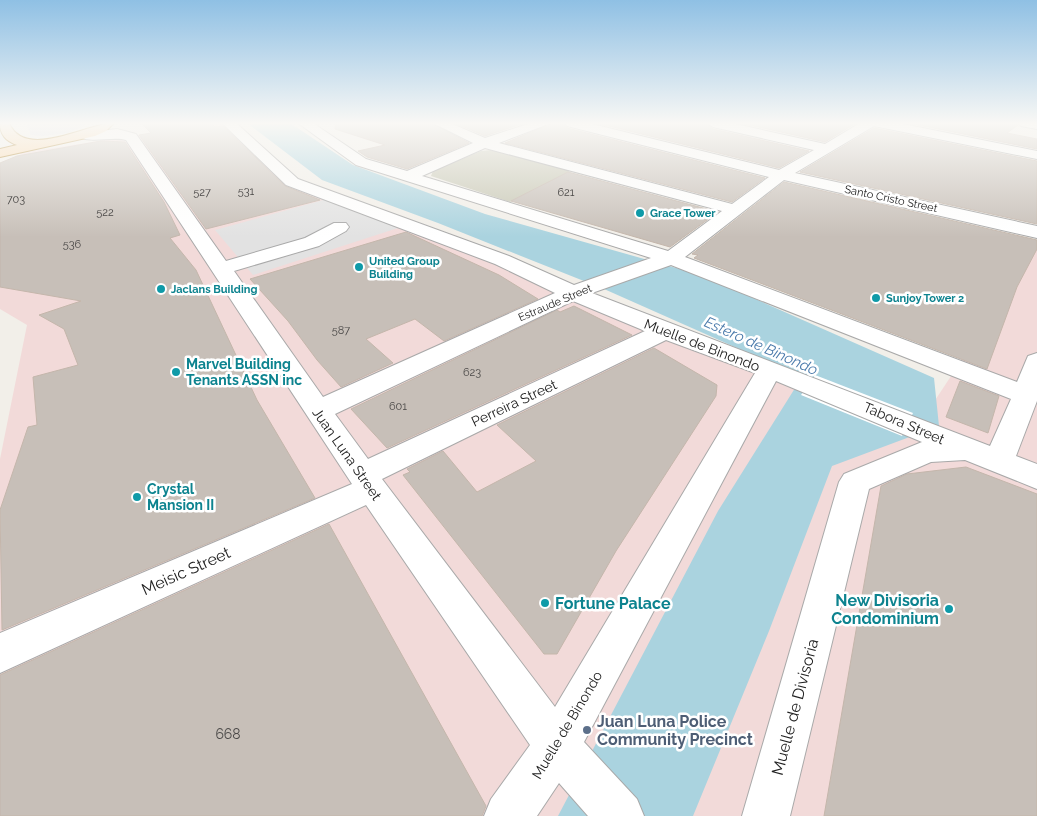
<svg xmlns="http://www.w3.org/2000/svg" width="1037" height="816" font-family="Raleway,sans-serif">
	<rect width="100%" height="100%" fill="#f2efe9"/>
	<path fill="#f2dad9" d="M217,123H237L304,184L922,420L1037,246V816H0V459L27,325L0,309V217L40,205L20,153Z"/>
	<path fill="#c7c7b4" d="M491,150L496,151L572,170L510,202L431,176L433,171L481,151Z"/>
	<path fill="#e2e2e2" d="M327,199L401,227L253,275L215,230Z"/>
	<path fill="#dddde8" d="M26,123H84L85,126L68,133L43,136L31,135Z"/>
	<path fill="#aad3df" d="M247,123H290L353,165L485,214L701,275L934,378L939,426L832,466L769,631L693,816H558L718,511L802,377L604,289L438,223L322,180Z"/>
	<path fill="#fff" d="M815,375L913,413L902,436L801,395Z"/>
	<path fill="#c7bfb8" stroke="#c4b6ab" d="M141,123H211L215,127L223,126L285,186L320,200L206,229L139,135L151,133Z
		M336,123H431L469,143L407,169L367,157L358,151L385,145L335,129Z
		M455,123H524L485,136Z
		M553,123H563L567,128L765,178L732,202L505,143Z
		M597,123H705L713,129L809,151L779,168Z
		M741,123H856L825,142Z
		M909,123H1017L1018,125L1007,133L1037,139V149Z
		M874,128L1037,161V224L800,172Z
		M101,141L125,142L164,202L180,235L170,238L196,270L257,400L315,498L2,630L0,510L28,427L37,425L33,377L78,365L64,329L39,315L81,301L0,287V163L17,156Z
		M568,172L718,212L670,247L511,201Z
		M784,182L1037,240V249L1017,287L987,369L694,258L698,255L692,254Z
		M406,232L499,275L538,299L444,341L415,319L366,339L393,363L341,387L317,360L288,321L250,279Z
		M574,306L632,335L387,448L351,409L557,310L560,312Z
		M654,348L717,385L716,396L616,551L557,654H544L403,475L410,472L407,469L443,451L477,492L536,461L497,425Z
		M960,381L999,396L988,433L946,417Z
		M966,467L1037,494V816H824L881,486L907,474Z
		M329,524L486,806L482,816H0V675Z"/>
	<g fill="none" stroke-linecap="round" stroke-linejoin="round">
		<defs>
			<path id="minor" d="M222,123H236L298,179L509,256L574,285L651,258L356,165L298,123H313L366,159L407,171L473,143L433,123H450L485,138L531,123H551L499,143L732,204L769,177L567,126L565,123H588L779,170L814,150L713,127L707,123H731L825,144L860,123H898L1037,151V159L874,126L795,173L1037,226V238L784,180L685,257L1017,382L1028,356L1037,353V401L1016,456L1037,464V489L965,460L931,462L869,489L790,816H742L839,482L844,474L922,442L776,381L584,742L637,799L644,816H588L559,783L537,816H484L491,799L530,745L366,505L0,673V633L352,484L126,140C114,136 87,144 80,136L82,133L117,129L136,134L226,261L305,238L334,223H346L349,227L346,231L319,246L234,271L323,397L555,293L495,264L286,185ZM485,148L722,211L668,251L422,176ZM671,265L1011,399L990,446L592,293ZM573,301L645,331L368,459L335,414ZM666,340L755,373L555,707L382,479Z
				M1019,123H1037V129L1021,126Z"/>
			<path id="major" d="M0,123H9C25,161 88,123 114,123L106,131L95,136L0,157V149L17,145C6,141 0,135 0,123Z"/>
		</defs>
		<use href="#minor" stroke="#a9a9a9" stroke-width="2"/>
		<use href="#major" stroke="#a06b00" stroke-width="2"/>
		<use href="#minor" fill="#fff" fill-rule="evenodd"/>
		<use href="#major" fill="#fcd6a4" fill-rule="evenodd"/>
	</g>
	<linearGradient id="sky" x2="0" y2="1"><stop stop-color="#8fc0e4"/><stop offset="0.52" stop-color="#f9f8f5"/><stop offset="1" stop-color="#f9f8f5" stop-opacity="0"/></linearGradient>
	<rect width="1037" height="237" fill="url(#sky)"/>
	<g fill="#0f9aa8" stroke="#fff" stroke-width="2">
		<circle cx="640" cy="213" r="5"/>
		<circle cx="359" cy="267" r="5"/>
		<circle cx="161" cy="289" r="5"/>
		<circle cx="876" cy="298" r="5"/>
		<circle cx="176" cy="372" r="5"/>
		<circle cx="137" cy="497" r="5"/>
		<circle cx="545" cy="603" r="5"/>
		<circle cx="949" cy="609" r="5"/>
	</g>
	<circle fill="#5c6f8a" stroke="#fff" stroke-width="2" cx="587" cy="730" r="5"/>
	<g text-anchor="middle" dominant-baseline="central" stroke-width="5" stroke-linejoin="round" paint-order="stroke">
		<g font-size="11" fill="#4b4948">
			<text x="246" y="191">531</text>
			<text x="202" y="192">527</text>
			<text x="566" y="192">621</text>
			<text x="16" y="199">703</text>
			<text x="105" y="212">522</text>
			<text x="72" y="244">536</text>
			<text x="341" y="330">587</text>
			<text x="472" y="372">623</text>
			<text x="398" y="406">601</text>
		</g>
		<g font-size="11" fill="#222" stroke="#fff">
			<text transform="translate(891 199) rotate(12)">Santo Cristo Street</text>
			<text transform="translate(555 303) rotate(-23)">Estraude Street</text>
		</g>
		<g font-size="11" font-weight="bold" fill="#0d838f" stroke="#fff" text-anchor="start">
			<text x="650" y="213">Grace Tower</text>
			<text x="369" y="261">United Group<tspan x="369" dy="13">Building</tspan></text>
			<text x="171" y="289">Jaclans Building</text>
			<text x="886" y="298">Sunjoy Tower 2</text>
		</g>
		<g font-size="14" fill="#222" stroke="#fff">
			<text transform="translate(702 345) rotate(21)">Muelle de Binondo</text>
			<text transform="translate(514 403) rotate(-25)">Perreira Street</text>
			<text transform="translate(904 423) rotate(23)">Tabora Street</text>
			<text transform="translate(347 454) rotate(55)">Juan Luna Street</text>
			<text transform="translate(567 725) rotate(-59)">Muelle de Binondo</text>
		</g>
		<g font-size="14" font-weight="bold" fill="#0d838f" stroke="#fff" text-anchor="start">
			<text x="186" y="364">Marvel Building<tspan x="186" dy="16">Tenants ASSN inc</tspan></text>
			<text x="147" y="489">Crystal<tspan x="147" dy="16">Mansion II</tspan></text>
		</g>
		<g font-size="14" fill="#4b4948">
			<text x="228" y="734">668</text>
		</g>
		<g font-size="15" font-style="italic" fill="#4a7aab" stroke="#fff">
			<text transform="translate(761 346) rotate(24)">Estero de Binondo</text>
		</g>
		<g font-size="16" fill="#222" stroke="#fff">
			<text transform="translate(186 571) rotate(-24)">Meisic Street</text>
			<text transform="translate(795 707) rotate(-75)">Muelle de Divisoria</text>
		</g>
		<g font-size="16" font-weight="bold" fill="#0d838f" stroke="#fff" text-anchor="end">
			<text x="939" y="600">New Divisoria<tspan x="939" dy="18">Condominium</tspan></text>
			<text x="555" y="603" text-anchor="start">Fortune Palace</text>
		</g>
		<g font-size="16" font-weight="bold" fill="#4e5e75" stroke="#fff" text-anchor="start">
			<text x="597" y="721">Juan Luna Police<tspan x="597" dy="18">Community Precinct</tspan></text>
		</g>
	</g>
</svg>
